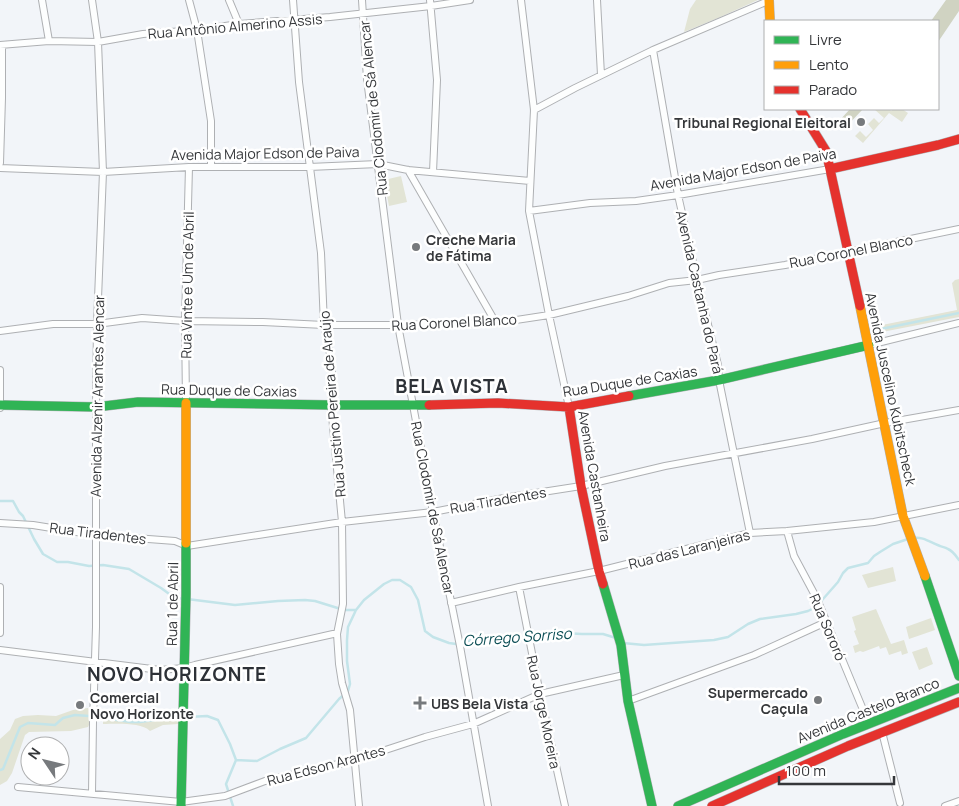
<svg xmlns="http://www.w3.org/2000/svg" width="959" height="806" font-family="Manrope,sans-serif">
	<rect width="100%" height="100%" fill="#f2f5f9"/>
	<path fill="#e2e4d5" d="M696,0H758L718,18L684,32L690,9Z
		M874,109H890L891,111L893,109H902L908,113L902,122L889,113L863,143L855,136L860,131L866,137L873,130L868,124L874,118L879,123L884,118Z
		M401,176L407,202L389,206L384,180Z
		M959,279V317L877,333L875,332L874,329L877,326L957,310L952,283L955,280Z
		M893,567L896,581L868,588L862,575Z
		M876,609L891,644L904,640L908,653L902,655L901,651L889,655L886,647L880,649L879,646L863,652L860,651L855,653L853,646L859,644L854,631L856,630L852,617Z
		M931,618L935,630L909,639L906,627Z
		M927,647L933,664L919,670L912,652Z
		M88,708L91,711L90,723L88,727L71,731L29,732L25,735L12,773L7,781L0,785V739L10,730L15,719L23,716L38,715L56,716L73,710Z
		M139,712C145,712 145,715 150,716C160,718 170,713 180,716V721L178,724L163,725L150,731C141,722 116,724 103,724V715L105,714L134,718Z"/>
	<path fill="#d0d3c2" d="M946,0H959V11L938,42V21H931Z
		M850,109H863L845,128L843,127L839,123V121Z"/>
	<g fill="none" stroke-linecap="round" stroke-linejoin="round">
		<path stroke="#c3e4e9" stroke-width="2.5" d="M876,330L959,313
			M0,501H13L19,512L23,516L34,539L43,554L57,562H68L89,566L103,565L129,569L161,588L172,596L179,598L235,605L278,601L305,600L315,601L344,610H356
			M913,538C923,536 931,543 940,546C942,547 945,547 948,549C953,551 956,556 959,560
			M623,643L644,645L714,640L728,637L748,624L760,619L796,614L808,611L816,607L838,582L843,573L848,568L868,563L874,556L880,552L893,544L908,539
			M236,760L257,761L280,749L306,738L339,699L348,691L350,684L347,661V640L348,627L356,610L364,600L384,584L392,580H400L411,587L418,600L425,631L433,637L449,643L456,644L489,636L523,640L553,637L563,633L582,634H603L616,638
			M0,770L3,769L20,727L28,723L55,725L63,718L75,715L89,716L131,722H140L168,718L207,716L218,720L230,744L236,760
			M233,806L226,784L236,760"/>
		<defs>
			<path id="street" d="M42,0L49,41
				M189,0L197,30L211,121V167
				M229,0L239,24
				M293,0L299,82L321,253L324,325L330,354L332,370L331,405L342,522L343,604L337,634L339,664L342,683L350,710L359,806
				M362,0L367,79L398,325L433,512L460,646L488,806
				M430,0L437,80L433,172
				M521,0L534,110L529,211L549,315L569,407
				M597,0L601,75
				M0,45L49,41L98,42L143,34L197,30L239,24L330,17L431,6L470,0
				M653,50L678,195L697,280L718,365L719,380L750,533
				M534,110L575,88L653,50L768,1
				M0,163L2,98V45
				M0,168L103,172L189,167H309L378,164L408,170L530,181
				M408,170L496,323
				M529,211L590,203L636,201L678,195L830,169
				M0,331L53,324H97L142,318L185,321L263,322L324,325H398L496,323L549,315L628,296L669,283L697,280L719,275L785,265L959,229
				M869,345L959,323
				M0,370V408
				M186,403L185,321L189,167
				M0,523L33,525L95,535L175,541L187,546L342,522L433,512L504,498L581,486L665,466L812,439L885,423L959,410
				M787,531L794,556L817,599L869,724
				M0,587V633
				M519,587L540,694L565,806
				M451,603L519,587L599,571L750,533L787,531L874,522L959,505
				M0,650L160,670L184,668L195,665L333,634H337
				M628,701L754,655L826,622
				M882,732L900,803
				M18,787L181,802L225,796L265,781L355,760L425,737L473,724L540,694L624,675
				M92,793L93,722L96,627V407L97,324L103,172L98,42L92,0
				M945,806L959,801"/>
			<path id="fast" d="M629,396L719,380L869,345
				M0,405L96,407L138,402L331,405H429
				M925,576L959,676
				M603,584L621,645L628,701L652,806
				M181,806L186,594V543
				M678,806L843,734L959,688"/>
			<path id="slow" d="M769,0L770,21
				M860,306L903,516L925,576
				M186,403V543"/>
			<path id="jam" d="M800,109L826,151L860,306
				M830,169L938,145L959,139
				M429,405L498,403L569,407L629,396
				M569,407L581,486L599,571L603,584
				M712,806L848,746L959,702"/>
		</defs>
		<use href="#street" stroke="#aeb0b3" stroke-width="8"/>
		<use href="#fast" stroke="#aeb0b3" stroke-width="10"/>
		<use href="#slow" stroke="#aeb0b3" stroke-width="10"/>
		<use href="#jam" stroke="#aeb0b3" stroke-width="10"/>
		<use href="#street" stroke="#fdfefe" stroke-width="6"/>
		<use href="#fast" stroke="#30b455" stroke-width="9"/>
		<use href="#slow" stroke="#ff9f0a" stroke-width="9"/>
		<use href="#jam" stroke="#e5322d" stroke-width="9"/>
	</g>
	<g fill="#777a7d" stroke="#fff" stroke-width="2">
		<circle cx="861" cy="122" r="5"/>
		<circle cx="416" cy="247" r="5"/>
		<circle cx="818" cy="700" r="5"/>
		<path d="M417.5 695.5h5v5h5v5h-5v5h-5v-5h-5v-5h5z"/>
		<circle cx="80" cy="705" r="5"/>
	</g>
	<g text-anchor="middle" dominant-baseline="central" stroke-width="5" stroke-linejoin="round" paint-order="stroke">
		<g font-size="14" fill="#35373a" stroke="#fff">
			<text transform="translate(235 26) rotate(-5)">Rua Antônio Almerino Assis</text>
			<text transform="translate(373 108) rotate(-96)">Rua Clodomir de Sá Alencar</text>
			<text transform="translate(265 153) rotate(-1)">Avenida Major Edson de Paiva</text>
			<text transform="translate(743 169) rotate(-10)">Avenida Major Edson de Paiva</text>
			<text transform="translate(851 251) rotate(-11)">Rua Coronel Blanco</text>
			<text transform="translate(187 285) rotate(-89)">Rua Vinte e Um de Abril</text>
			<text transform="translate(700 292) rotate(77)">Avenida Castanha do Pará</text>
			<text transform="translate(454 322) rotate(-3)">Rua Coronel Blanco</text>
			<text transform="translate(630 381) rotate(-9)">Rua Duque de Caxias</text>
			<text transform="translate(891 389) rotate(78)">Avenida Juscelino Kubitscheck</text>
			<text transform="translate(229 390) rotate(1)">Rua Duque de Caxias</text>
			<text transform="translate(97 396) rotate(-89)">Avenida Alzenir Arantes Alencar</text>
			<text transform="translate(332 404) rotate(-95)">Rua Justino Pereira de Araújo</text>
			<text transform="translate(595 476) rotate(80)">Avenida Castanheira</text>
			<text transform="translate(498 500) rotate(-10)">Rua Tiradentes</text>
			<text transform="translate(433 508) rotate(79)">Rua Clodomir de Sá Alencar</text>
			<text transform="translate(98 533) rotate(7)">Rua Tiradentes</text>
			<text transform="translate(689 549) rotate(-14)">Rua das Laranjeiras</text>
			<text transform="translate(172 604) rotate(-89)">Rua 1 de Abril</text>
			<text transform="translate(828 627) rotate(67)">Rua Sororó</text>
			<text transform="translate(868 710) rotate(-22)">Avenida Castelo Branco</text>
			<text transform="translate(544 712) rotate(78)">Rua Jorge Moreira</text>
			<text transform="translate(326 765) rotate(-15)">Rua Edson Arantes</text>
		</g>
		<g font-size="14" font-weight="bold" fill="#35373a" stroke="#fff" text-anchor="start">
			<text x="851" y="122" text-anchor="end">Tribunal Regional Eleitoral</text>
			<text x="426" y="239">Creche Maria<tspan x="426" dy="16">de Fátima</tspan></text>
			<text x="808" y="692" text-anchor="end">Supermercado<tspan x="808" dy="16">Caçula</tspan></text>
			<text x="90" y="697">Comercial<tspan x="90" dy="16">Novo Horizonte</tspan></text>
			<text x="431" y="703">UBS Bela Vista</text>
		</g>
		<g font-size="15" font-style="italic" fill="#0b4d54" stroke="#fff">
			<text transform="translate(517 637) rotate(-4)">Córrego Sorriso</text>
		</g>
		<g font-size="19" font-weight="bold" letter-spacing="1" fill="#2d3137" stroke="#fff">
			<text x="452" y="386">BELA VISTA</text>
			<text x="177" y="674">NOVO HORIZONTE</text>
		</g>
	</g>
	<rect x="764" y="20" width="175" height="90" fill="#ffffff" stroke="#aeafb0"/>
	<rect x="774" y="36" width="25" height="8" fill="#30b455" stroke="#aeafb0"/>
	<text x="809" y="45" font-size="15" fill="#35373a">Livre</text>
	<rect x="774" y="61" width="25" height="8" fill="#ff9f0a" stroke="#aeafb0"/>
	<text x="809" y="70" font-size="15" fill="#35373a">Lento</text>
	<rect x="774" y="86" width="25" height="8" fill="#e5322d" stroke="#aeafb0"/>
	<text x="809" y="95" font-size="15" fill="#35373a">Parado</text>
	<g transform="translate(45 761) rotate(305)"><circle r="24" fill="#ffffff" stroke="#aeafb0"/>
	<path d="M0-4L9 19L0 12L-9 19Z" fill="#777a7d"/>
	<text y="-8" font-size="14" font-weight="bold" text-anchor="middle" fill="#35373a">N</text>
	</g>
	<path d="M779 776v8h115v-8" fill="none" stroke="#35373a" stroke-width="2.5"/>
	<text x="786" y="776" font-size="15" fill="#35373a" stroke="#ffffff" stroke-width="4" paint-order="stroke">100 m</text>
</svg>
